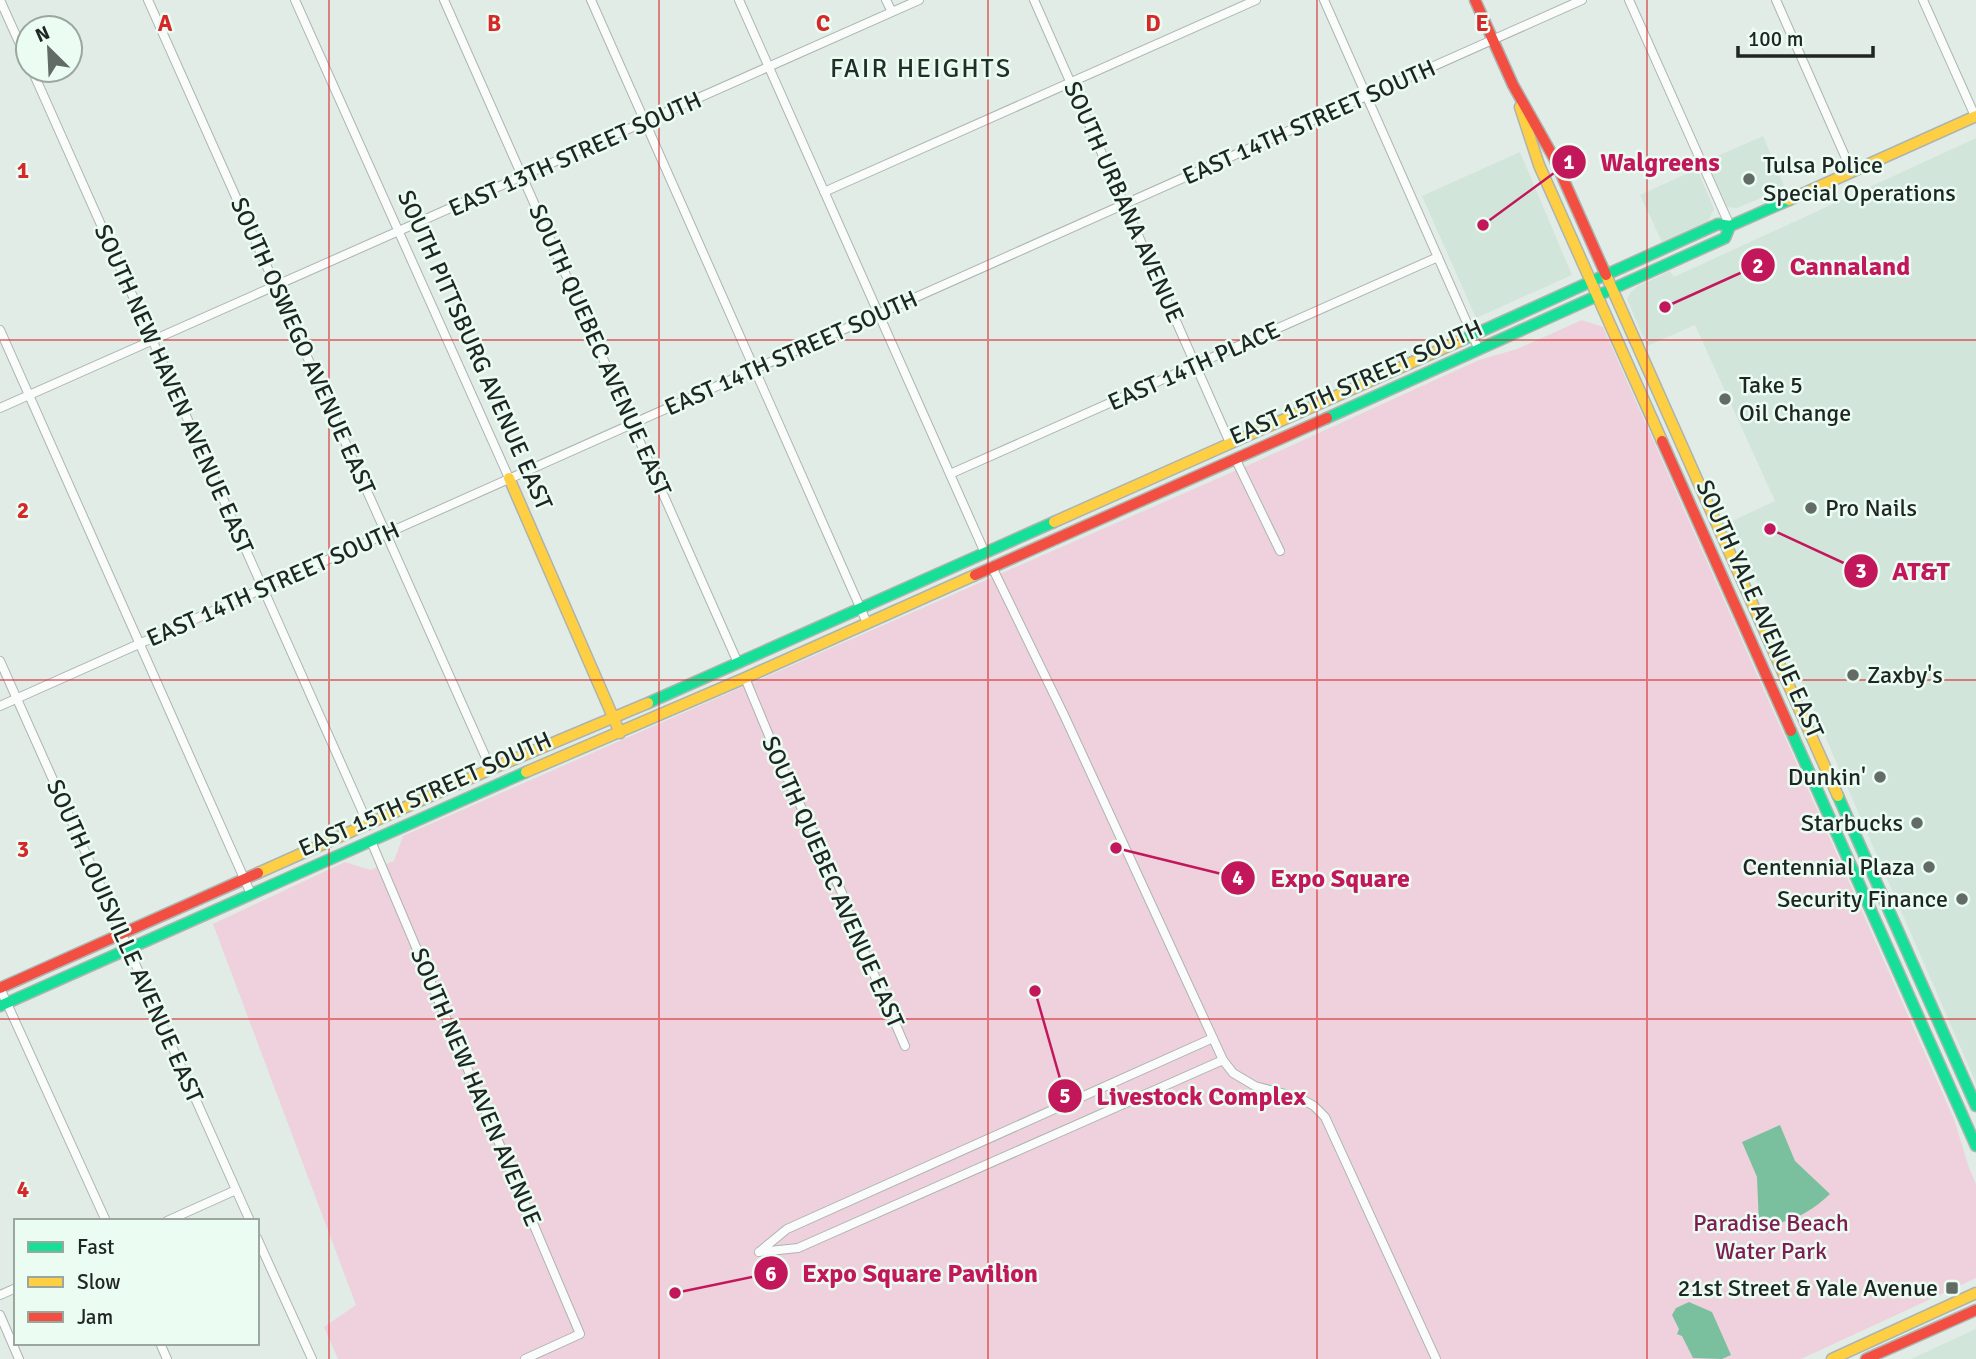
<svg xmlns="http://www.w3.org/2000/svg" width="1976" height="1359" font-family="Signika,sans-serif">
	<rect width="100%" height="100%" fill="#e1ece6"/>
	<path fill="#d2e5da" d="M1763,136L1785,188L1737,208L1727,207L1706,161Z
		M1976,138V1083L1788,651L1730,522L1775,501L1695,325L1647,346L1627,299L1631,292L1638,286L1670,271L1674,277Z
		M1520,152L1572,275L1476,318L1422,196Z
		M1697,169L1714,209L1708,221L1662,242L1640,195Z
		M1976,1329V1359H1911Z"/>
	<path fill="#eed1dc" d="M1582,320L1603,327L1954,1119L1969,1168L1976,1184V1278L1801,1359H338L324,1327L356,1305L213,924L345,862L370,870L394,861L403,836L1253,463L1479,360L1517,349Z"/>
	<path fill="#7ac09f" d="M1780,1125L1795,1161L1830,1194C1810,1213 1788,1225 1759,1225L1757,1177L1742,1142Z
		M1689,1302L1712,1312L1731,1355L1722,1359L1693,1358L1682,1336L1677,1334L1679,1329L1672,1315L1676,1308Z"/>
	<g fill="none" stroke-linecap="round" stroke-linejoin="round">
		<defs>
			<path id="street" d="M0,0L28,62
				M148,0L491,769
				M295,0L509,478
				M444,0L738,663
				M591,0L867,623
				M739,0L985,553
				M886,0L892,12
				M1034,0L1230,443
				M1324,0L1479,350
				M1629,0L1730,226
				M1776,0L1852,172
				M1923,0L1975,116
				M32,70L368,824
				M824,192L1256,0
				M0,330L251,894
				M0,408L919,0
				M1235,458L1280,551
				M950,474L1438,257
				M992,567L1064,715L1223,1060L1233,1073L1255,1086L1300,1098L1314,1106L1325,1117L1436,1359
				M0,661L250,1221
				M745,678L782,767L842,893L849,916L905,1046
				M0,706L1582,0
				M371,841L580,1334L525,1359
				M0,988L106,1221
				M167,1221L236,1190
				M257,1238L312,1359
				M759,1252L798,1248L1223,1060
				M759,1252L787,1229L1213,1038
				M0,1295L16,1288
				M0,1315L19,1359
				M160,1343L167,1359"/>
			<path id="fast" d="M1462,340L1718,224L1730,226L1789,200
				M1327,418L1725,238L1730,226
				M648,703L1054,522
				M1791,731L1976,1146
				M1838,796L1976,1106
				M0,1006L526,772"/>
			<path id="slow" d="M1520,107L1539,165L1662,441
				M1789,200L1976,116
				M1606,275L1838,796
				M509,478L620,733
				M1054,522L1462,340
				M526,772L745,678L975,575
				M258,873L491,769L648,703
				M1832,1359L1976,1293"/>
			<path id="jam" d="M1475,0L1513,85L1554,158L1606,275
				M1662,441L1791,731
				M975,575L1327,418
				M0,988L258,873
				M1866,1359L1976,1310"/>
		</defs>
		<use href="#street" stroke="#adb4b0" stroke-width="10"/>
		<use href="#fast" stroke="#adb4b0" stroke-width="13"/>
		<use href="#slow" stroke="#adb4b0" stroke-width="13"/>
		<use href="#jam" stroke="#adb4b0" stroke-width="13"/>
		<use href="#street" stroke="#fafcfb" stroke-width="8"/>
		<use href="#fast" stroke="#16e098" stroke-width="10"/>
		<use href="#slow" stroke="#ffcf43" stroke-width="10"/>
		<use href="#jam" stroke="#f24e42" stroke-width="10"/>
	</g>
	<path fill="none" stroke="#d62828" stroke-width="2" stroke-opacity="0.55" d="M329,0V1359M659,0V1359M988,0V1359M1317,0V1359M1647,0V1359M0,340H1976M0,680H1976M0,1019H1976"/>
	<g fill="#636b67" stroke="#ebfdf2" stroke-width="2.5">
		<circle cx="1749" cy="179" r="7"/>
		<circle cx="1725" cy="399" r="7"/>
		<circle cx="1811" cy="508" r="7"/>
		<circle cx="1853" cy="675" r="7"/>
		<circle cx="1880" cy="777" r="7"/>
		<circle cx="1917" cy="823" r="7"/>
		<circle cx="1929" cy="867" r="7"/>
		<circle cx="1962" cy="899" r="7"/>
		<rect x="1945" y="1281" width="14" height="14" rx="3.5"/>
	</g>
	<g text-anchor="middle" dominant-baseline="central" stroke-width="5" stroke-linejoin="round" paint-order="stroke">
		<g font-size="24" fill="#1f2522" stroke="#ebfdf2">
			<text transform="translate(1309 122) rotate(-24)">EAST 14TH STREET SOUTH</text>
			<text transform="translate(575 154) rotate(-24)">EAST 13TH STREET SOUTH</text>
			<text transform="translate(1124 202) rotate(66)">SOUTH URBANA AVENUE</text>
			<text transform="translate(303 346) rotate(66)">SOUTH OSWEGO AVENUE EAST</text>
			<text transform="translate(475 350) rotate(66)">SOUTH PITTSBURG AVENUE EAST</text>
			<text transform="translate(600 350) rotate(66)">SOUTH QUEBEC AVENUE EAST</text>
			<text transform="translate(791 353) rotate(-24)">EAST 14TH STREET SOUTH</text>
			<text transform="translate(1194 366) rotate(-24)">EAST 14TH PLACE</text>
			<text transform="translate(1356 382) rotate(-24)">EAST 15TH STREET SOUTH</text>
			<text transform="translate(174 389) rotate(66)">SOUTH NEW HAVEN AVENUE EAST</text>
			<text transform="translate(273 584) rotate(-24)">EAST 14TH STREET SOUTH</text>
			<text transform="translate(1760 609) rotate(66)">SOUTH YALE AVENUE EAST</text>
			<text transform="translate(425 794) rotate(-24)">EAST 15TH STREET SOUTH</text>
			<text transform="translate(833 882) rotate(66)">SOUTH QUEBEC AVENUE EAST</text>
			<text transform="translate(125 941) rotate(66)">SOUTH LOUISVILLE AVENUE EAST</text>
			<text transform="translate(476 1087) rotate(67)">SOUTH NEW HAVEN AVENUE</text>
		</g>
		<g font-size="24" fill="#1f2522" stroke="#ebfdf2" text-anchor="end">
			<text x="1763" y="165" text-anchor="start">Tulsa Police<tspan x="1763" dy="28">Special Operations</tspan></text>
			<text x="1739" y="385" text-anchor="start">Take 5<tspan x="1739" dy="28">Oil Change</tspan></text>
			<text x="1825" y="508" text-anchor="start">Pro Nails</text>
			<text x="1867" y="675" text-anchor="start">Zaxby's</text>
			<text x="1866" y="777">Dunkin'</text>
			<text x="1903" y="823">Starbucks</text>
			<text x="1915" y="867">Centennial Plaza</text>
			<text x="1948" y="899">Security Finance</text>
			<text x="1938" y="1288">21st Street &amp; Yale Avenue</text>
		</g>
		<g font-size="24" fill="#7f1c51" stroke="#ebfdf2">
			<text x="1771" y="1223">Paradise Beach<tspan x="1771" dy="28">Water Park</tspan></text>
		</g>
		<g font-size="26" letter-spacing="2" fill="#212f27" stroke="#ebfdf2">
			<text x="921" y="69">FAIR HEIGHTS</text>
		</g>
	</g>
	<g font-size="23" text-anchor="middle" font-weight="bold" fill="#d62828" stroke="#ebfdf2" stroke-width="5" stroke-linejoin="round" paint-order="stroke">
		<text x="165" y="31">A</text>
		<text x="494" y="31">B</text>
		<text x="823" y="31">C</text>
		<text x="1153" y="31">D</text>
		<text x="1482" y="31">E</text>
		<text x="23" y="178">1</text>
		<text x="23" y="518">2</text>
		<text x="23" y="857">3</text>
		<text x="23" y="1197">4</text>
	</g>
	<path fill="none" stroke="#c2185b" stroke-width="2.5" d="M1483 225L1569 162M1665 307L1758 265M1770 529L1861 571M1116 848L1238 878M1035 991L1065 1096M675 1293L771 1273"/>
	<g fill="#c2185b" stroke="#ebfdf2" stroke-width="2.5">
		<circle cx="1483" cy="225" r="7"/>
		<circle cx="1665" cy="307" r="7"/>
		<circle cx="1770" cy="529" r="7"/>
		<circle cx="1116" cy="848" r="7"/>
		<circle cx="1035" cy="991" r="7"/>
		<circle cx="675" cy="1293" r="7"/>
		<circle cx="1569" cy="162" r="18"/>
		<circle cx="1758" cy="265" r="18"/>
		<circle cx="1861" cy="571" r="18"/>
		<circle cx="1238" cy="878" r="18"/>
		<circle cx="1065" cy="1096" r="18"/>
		<circle cx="771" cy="1273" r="18"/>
	</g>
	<g font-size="21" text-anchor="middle" font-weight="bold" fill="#fff">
		<text x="1569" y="169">1</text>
		<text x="1758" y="273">2</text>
		<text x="1861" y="578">3</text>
		<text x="1238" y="885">4</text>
		<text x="1065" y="1103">5</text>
		<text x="771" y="1281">6</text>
	</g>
	<g font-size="26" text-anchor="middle" font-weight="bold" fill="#c2185b" stroke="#ebfdf2" stroke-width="5" stroke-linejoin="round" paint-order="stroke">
		<text x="1660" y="171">Walgreens</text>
		<text x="1850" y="275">Cannaland</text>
		<text x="1921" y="580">AT&amp;T</text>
		<text x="1340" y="887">Expo Square</text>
		<text x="1201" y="1105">Livestock Complex</text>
		<text x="920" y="1282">Expo Square Pavilion</text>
	</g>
	<rect x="14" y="1219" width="245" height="126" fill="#ebfdf2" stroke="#99a79f" stroke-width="2"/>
	<rect x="28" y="1242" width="35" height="10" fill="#16e098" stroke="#99a79f" stroke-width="2"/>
	<text x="77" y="1254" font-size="21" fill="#1f2522">Fast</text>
	<rect x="28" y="1277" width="35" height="10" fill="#ffcf43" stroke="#99a79f" stroke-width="2"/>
	<text x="77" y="1289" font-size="21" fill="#1f2522">Slow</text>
	<rect x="28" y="1312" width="35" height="10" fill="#f24e42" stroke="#99a79f" stroke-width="2"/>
	<text x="77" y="1324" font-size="21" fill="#1f2522">Jam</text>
	<g transform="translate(49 49) rotate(336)"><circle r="33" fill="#ebfdf2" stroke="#99a79f" stroke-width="2"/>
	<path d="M0-5L12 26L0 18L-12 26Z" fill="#636b67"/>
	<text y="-10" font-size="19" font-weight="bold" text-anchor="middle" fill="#1f2522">N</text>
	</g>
	<path d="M1738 46v10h135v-10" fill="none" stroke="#1f2522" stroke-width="3.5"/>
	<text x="1748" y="46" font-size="21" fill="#1f2522" stroke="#ebfdf2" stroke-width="5" paint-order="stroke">100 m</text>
</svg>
